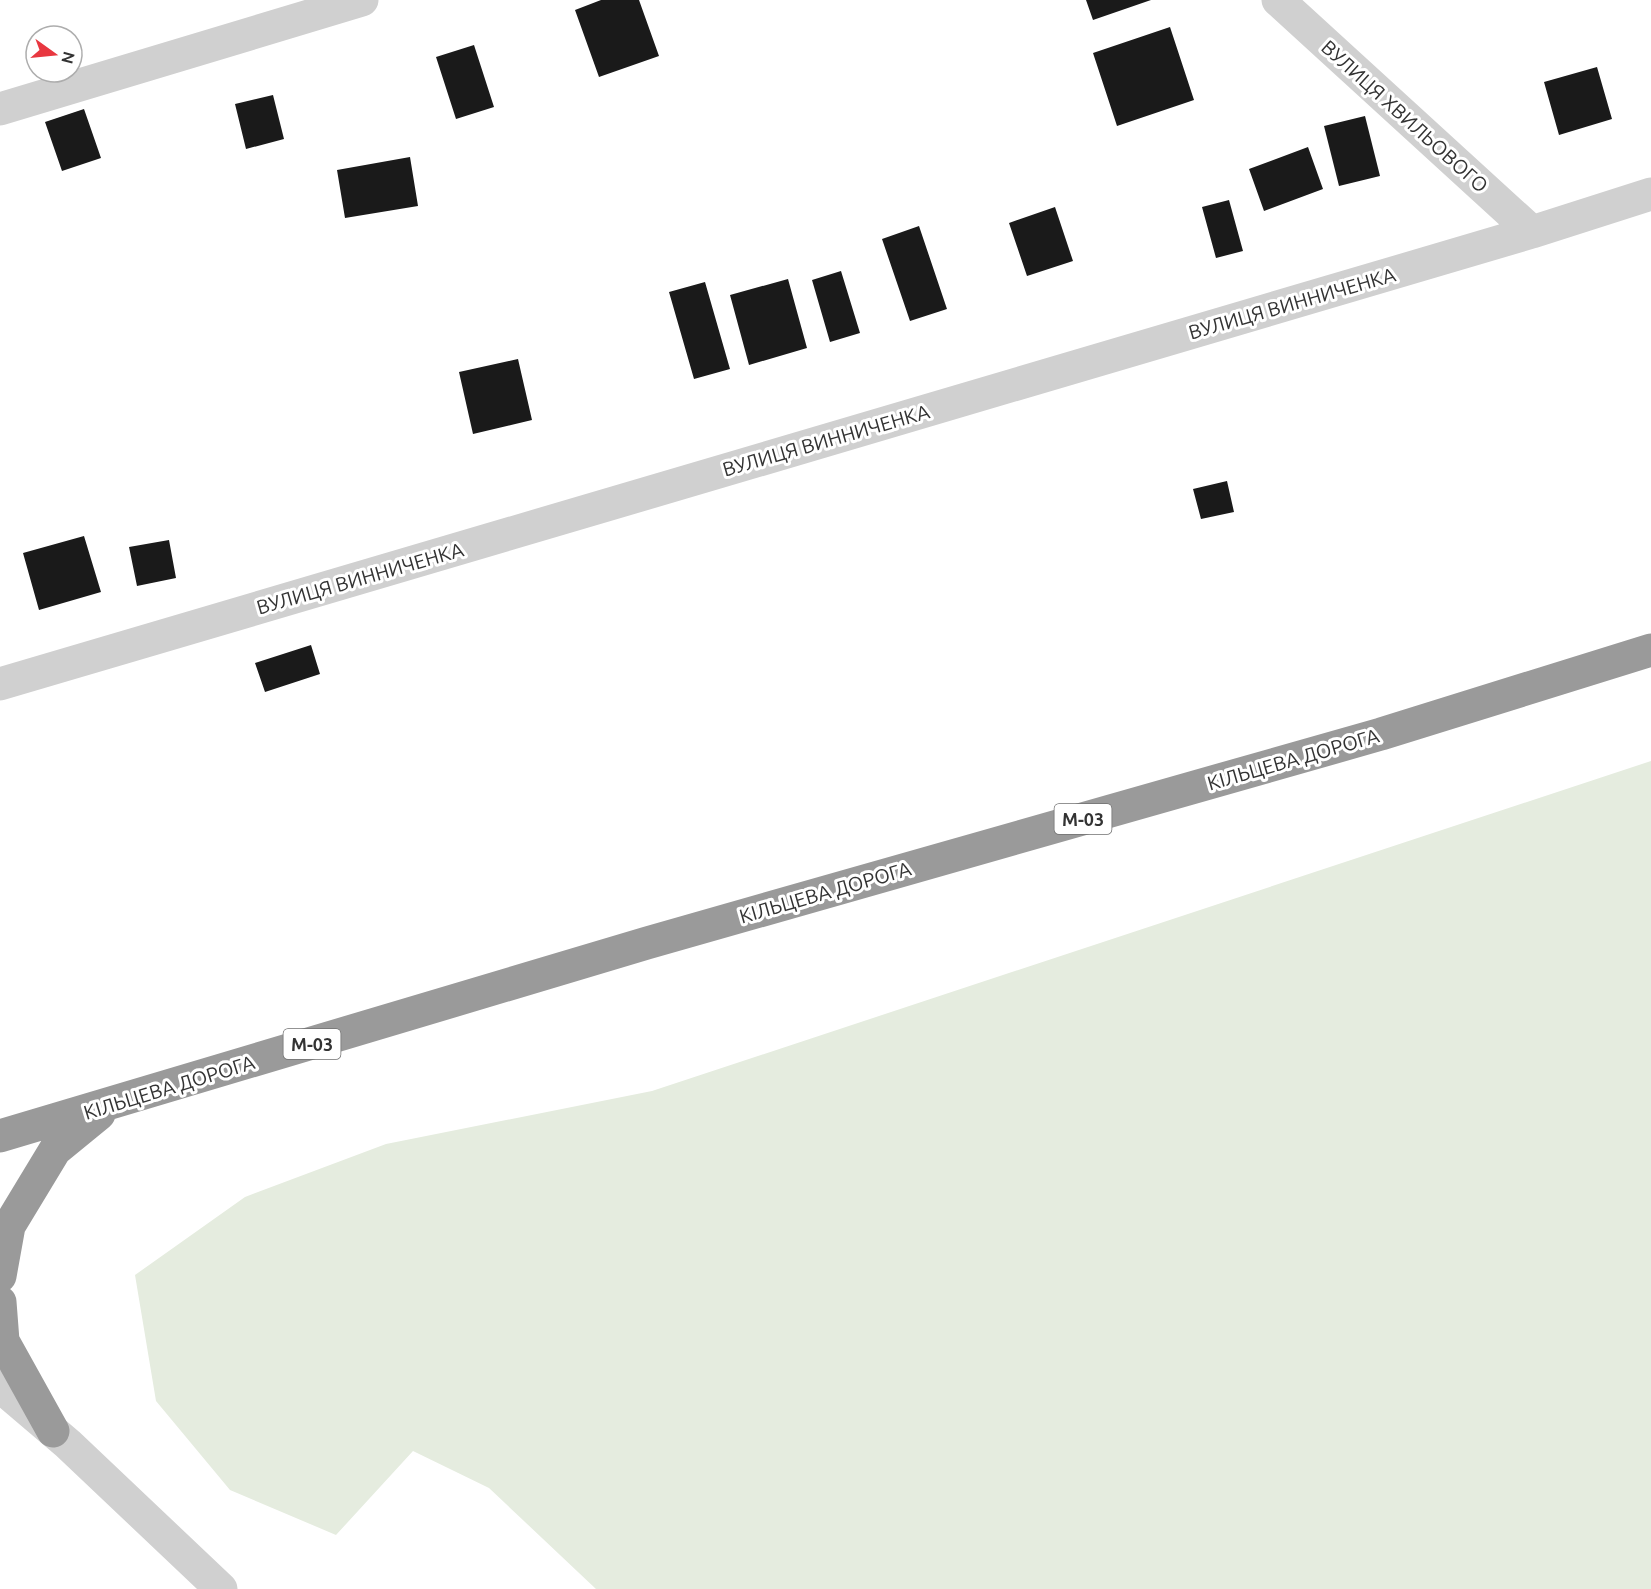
<svg xmlns="http://www.w3.org/2000/svg" width="1651" height="1589" font-family="Ubuntu,sans-serif">
	<rect width="100%" height="100%" fill="#fff"/>
	<path fill="#e5ecdf" d="M1651,761V1589H596L489,1488L413,1451L336,1535L230,1490L156,1401L135,1275L245,1197L386,1144L652,1091Z"/>
	<path fill="#1a1a1a" d="M601,0H639L659,56L599,77L575,10Z
		M1086,0H1151L1093,20Z
		M1170,27L1194,100L1117,126L1093,53Z
		M474,45L494,107L456,119L436,57Z
		M1597,67L1612,119L1559,135L1544,82Z
		M273,95L284,139L246,149L235,104Z
		M84,109L101,158L62,171L45,122Z
		M1365,116L1380,176L1339,186L1324,126Z
		M1308,147L1323,189L1264,211L1249,169Z
		M410,157L418,206L345,218L337,170Z
		M1229,200L1243,251L1216,258L1202,207Z
		M1055,207L1073,261L1027,276L1009,223Z
		M919,226L947,309L910,321L882,239Z
		M841,271L860,333L830,342L812,280Z
		M788,279L807,348L749,365L730,295Z
		M705,282L730,369L694,379L669,292Z
		M518,359L532,420L473,434L459,372Z
		M1227,481L1234,512L1201,519L1193,489Z
		M84,536L101,592L39,610L23,553Z
		M169,540L176,578L137,586L129,547Z
		M311,645L320,674L265,692L255,663Z"/>
	<g fill="none" stroke-linecap="round" stroke-linejoin="round">
		<path stroke="#d0d0d0" stroke-width="33" d="M1278,0L1532,232
			M0,109L362,0
			M0,684L1532,232L1651,194
			M0,1386L68,1444L221,1589"/>
		<path stroke="#9a9a9a" stroke-width="33" d="M0,1136L647,943L1381,734L1651,650
			M0,1276L9,1226L55,1150L99,1114
			M0,1302L3,1341L53,1431"/>
	</g>
	<g text-anchor="middle" dominant-baseline="central" stroke-width="6" stroke-linejoin="round" paint-order="stroke">
		<g fill="#fff" stroke="#707070" stroke-width="1.5">
			<rect x="1054.5" y="804" width="57" height="30" rx="4.5"/>
			<rect x="283.5" y="1029" width="57" height="30" rx="4.5"/>
		</g>
		<g font-size="18" font-weight="bold" fill="#333">
			<text x="1083" y="819">М-03</text>
			<text x="312" y="1044">М-03</text>
		</g>
		<g font-size="20" fill="#333" stroke="#fff">
			<text transform="translate(1405 116) rotate(42)">ВУЛИЦЯ ХВИЛЬОВОГО</text>
			<text transform="translate(1292 303) rotate(-16)">ВУЛИЦЯ ВИННИЧЕНКА</text>
			<text transform="translate(826 440) rotate(-16)">ВУЛИЦЯ ВИННИЧЕНКА</text>
			<text transform="translate(360 578) rotate(-16)">ВУЛИЦЯ ВИННИЧЕНКА</text>
			<text transform="translate(1293 759) rotate(-16)">КІЛЬЦЕВА ДОРОГА</text>
			<text transform="translate(825 892) rotate(-16)">КІЛЬЦЕВА ДОРОГА</text>
			<text transform="translate(169 1087) rotate(-17)">КІЛЬЦЕВА ДОРОГА</text>
		</g>
	</g>
	<g transform="translate(54 54) rotate(105)"><circle r="28" fill="#ffffff" stroke="#adadad" stroke-width="1.5"/>
	<path d="M0-4.5L10 22L0 15L-10 22Z" fill="#e83740"/>
	<text y="-9" font-size="16" font-weight="bold" text-anchor="middle" fill="#333333">N</text>
	</g>
</svg>
